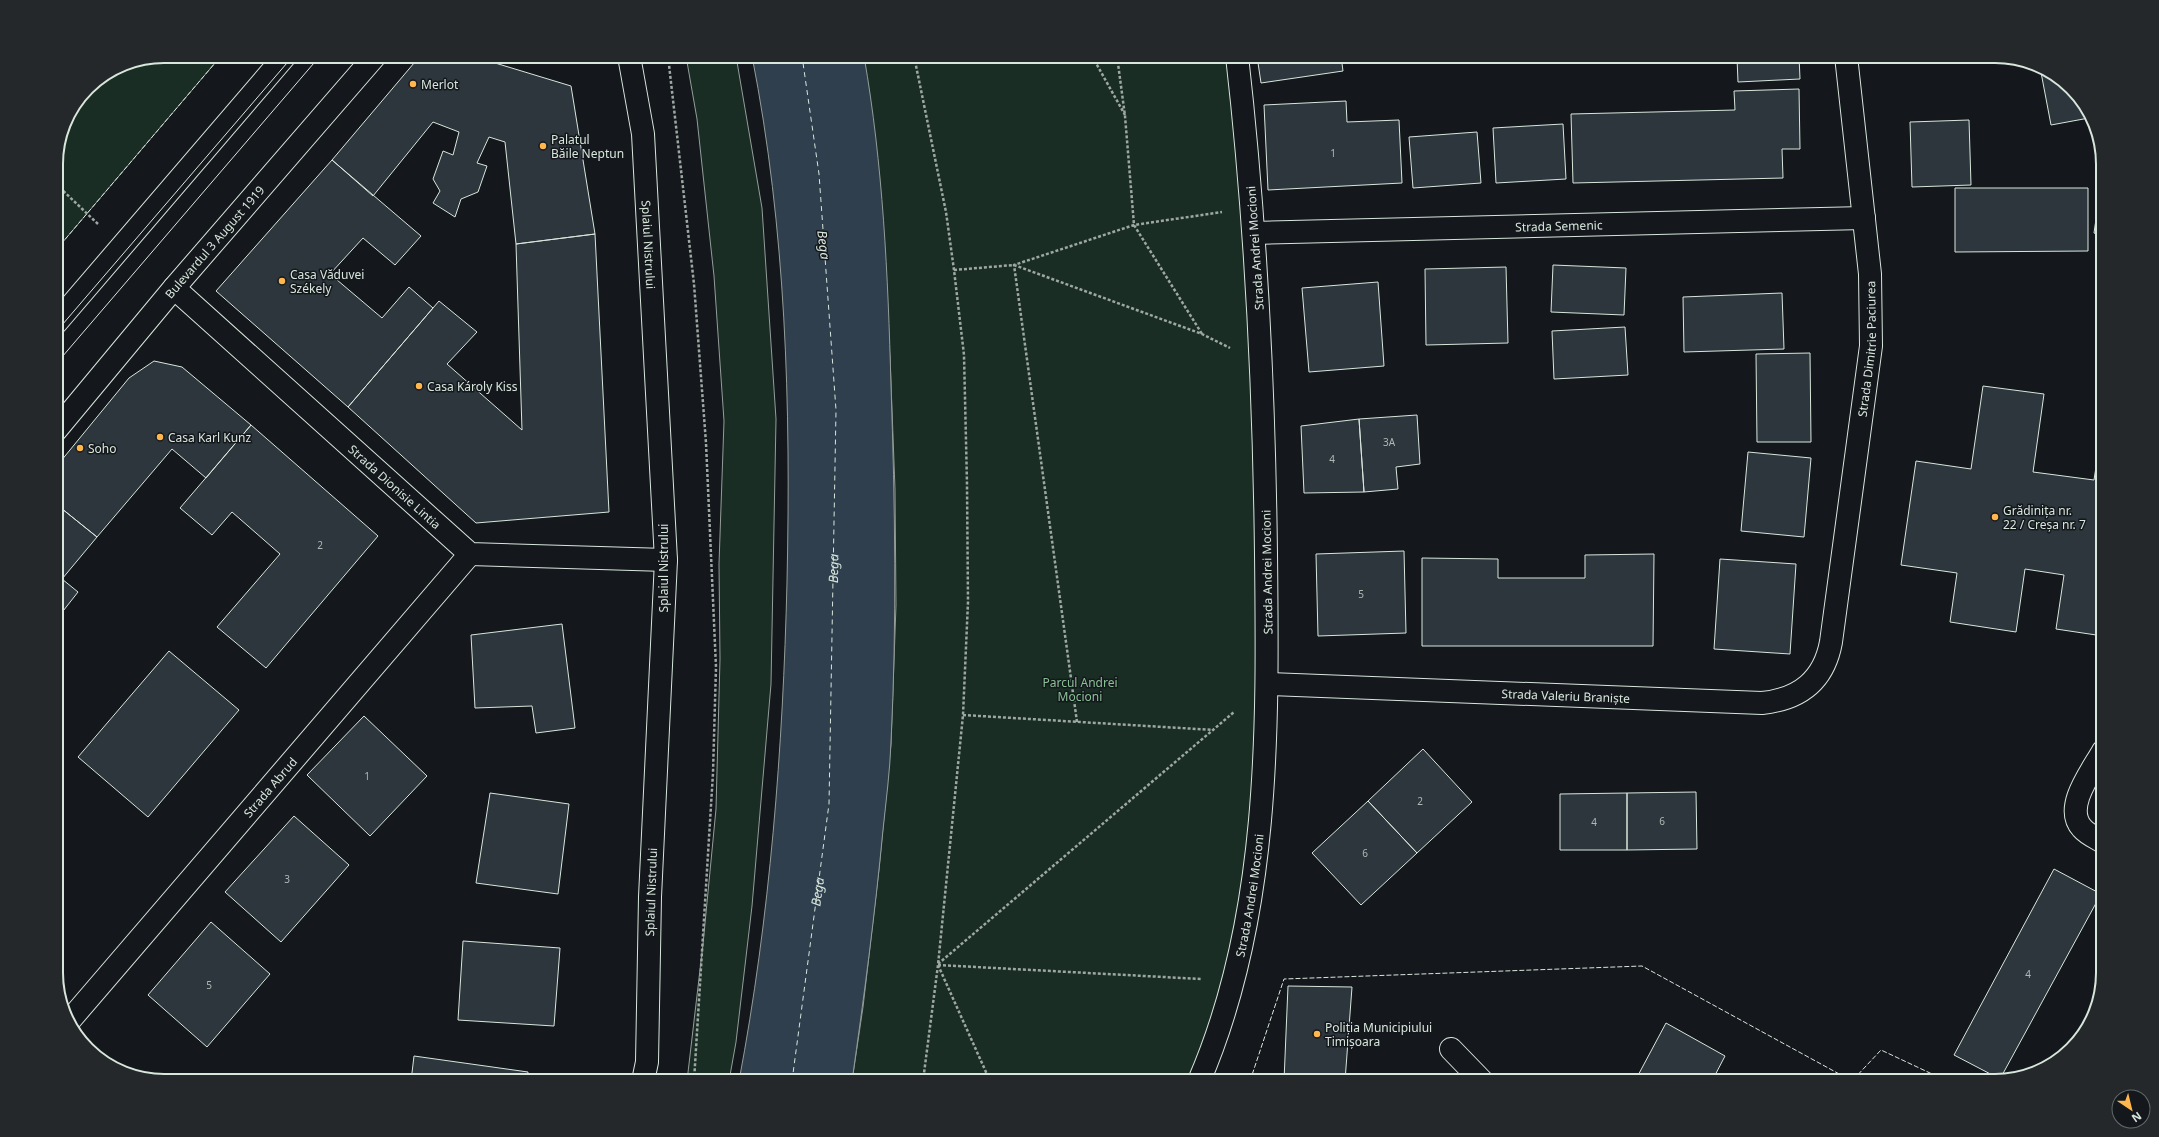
<svg xmlns="http://www.w3.org/2000/svg" width="2159" height="1137" font-family="'Noto Sans',sans-serif">
	<rect width="100%" height="100%" fill="#14181c"/>
	<path fill="#1a2d24" stroke="#939e99" d="M164,56H221L56,250C56,177 44,103 122,65C134,59 151,59 164,56Z
		M686,56H736L762,208L776,419L771,684L752,906L736,1042L729,1081H687L703,944L716,809L720,659L719,564L724,421L714,276L697,119Z
		M864,56H1237L1254,233L1259,833L1199,1081H852L863,1007L879,869L891,744L896,605L895,489L890,357Z"/>
	<path fill="#2f3f4d" stroke="#939e99" d="M752,56H864C883,165 888,275 891,386C895,504 897,623 891,742C890,771 886,801 883,830C875,914 864,997 852,1081H739C770,917 783,748 787,582C791,406 786,229 752,56Z"/>
	<g fill="none" stroke-linecap="round" stroke-linejoin="round">
		<path stroke="#d8e6dc" stroke-width="1" stroke-dasharray="5 4" stroke-linecap="butt" id="s1" d="M792,1081L829,804L836,410L819,174L802,56"/>
	</g>
	<path fill="#2c363c" stroke="#d8e6dc" d="M420,56H472L571,86L595,234L516,244L505,142L489,137L477,163L487,166L478,192L461,199L455,217L433,203L440,191L433,179L443,151L453,155L459,132L433,122L373,196L332,160Z
		M1257,56H1341L1343,71L1261,83Z
		M1717,56H1799L1800,79L1738,82L1737,58H1717Z
		M2040,67L2085,104L2089,118L2051,125Z
		M1799,89L1800,149H1782L1783,178L1573,183L1571,114L1735,110L1734,91Z
		M1346,101L1347,122L1399,120L1402,183L1268,190L1264,105Z
		M1969,120L1971,185L1912,187L1910,122Z
		M1563,124L1566,179L1496,183L1493,128Z
		M1477,132L1481,183L1413,188L1409,137Z
		M332,160L421,236L395,265L363,238L330,274L382,318L409,287L433,308L348,407L216,291Z
		M2103,170V237L2094,233Z
		M1955,188H2088V251L1955,252Z
		M595,234L609,512L476,523L348,407L439,301L477,332L447,364L522,430L516,244Z
		M1553,265L1626,268L1624,315L1551,312Z
		M1506,267L1508,343L1426,345L1425,269Z
		M1378,282L1384,366L1309,372L1302,288Z
		M1782,293L1784,349L1684,352L1683,297Z
		M1625,327L1628,375L1554,379L1552,331Z
		M1810,353L1811,442H1757L1756,354Z
		M154,361L182,367L251,425L206,478L172,449L97,537L56,504V467L129,378Z
		M1983,386L2044,394L2033,472L2094,480L2103,421V636L2056,629L2064,575L2025,569L2016,632L1950,622L1957,573L1901,565L1916,461L1971,469Z
		M1417,415L1420,464L1396,467L1398,489L1364,492L1359,419Z
		M1359,419L1364,492L1304,493L1301,426Z
		M251,425L378,536L266,668L217,627L280,554L232,512L212,535L180,508Z
		M1748,452L1811,458L1804,537L1741,531Z
		M56,504L97,537L62,579L78,592L56,620Z
		M1404,551L1406,633L1318,636L1316,554Z
		M1654,554L1653,646H1422V558L1498,559V578H1585V555Z
		M1720,559L1796,564L1790,654L1714,649Z
		M562,624L575,728L536,733L532,706L475,708L471,635Z
		M169,651L239,710L148,817L78,757Z
		M364,716L427,776L370,836L307,775Z
		M1423,749L1472,802L1417,853L1368,801Z
		M1696,792L1697,849L1627,850V793Z
		M490,793L569,804L558,894L476,883Z
		M1627,793V850H1560V794Z
		M1368,801L1417,853L1361,905L1312,853Z
		M294,816L349,865L281,942L225,892Z
		M2054,869L2101,894L2000,1079L1954,1055Z
		M211,922L270,974L207,1047L148,995Z
		M463,941L560,948L554,1026L458,1020Z
		M1288,986L1352,987L1345,1081H1284Z
		M1666,1023L1725,1056L1712,1081H1635Z
		M414,1056L528,1072L527,1081H411Z"/>
	<g fill="none" stroke-linecap="round" stroke-linejoin="round">
		<defs>
			<g id="minor">
				<path id="s2" d="M629,56L643,134L666,560L650,897L647,1062L643,1081"/>
				<path id="s3" d="M1254,233L1864,218"/>
				<path id="s4" d="M174,288L470,554L666,560"/>
				<path d="M56,323L285,56"/>
				<path id="s5" d="M56,430L174,288L375,56"/>
				<path id="s6" d="M1268,684L1762,703C1800,699 1824,680 1831,642L1871,346L1870,274L1846,56"/>
				<path d="M2103,751C2092,771 2063,807 2082,828C2087,834 2096,838 2103,842"/>
				<path id="s7" d="M70,1020L470,554"/>
				<path d="M1451,1049L1482,1081"/>
				<path id="s8" d="M1199,1081C1270,917 1268,729 1266,554C1264,387 1256,222 1237,56"/>
			</g>
		</defs>
		<use href="#minor" stroke="#d8e6dc" stroke-width="24"/>
		<path stroke="#9da8a2" stroke-width="2.5" stroke-dasharray="3 2" stroke-linecap="butt" d="M668,56L694,284L706,443L716,667L713,773L694,1081
			M914,56L946,212L954,270L964,355L967,484L968,602L963,715L938,965L923,1081
			M1092,56L1125,115
			M1117,56L1125,116L1134,225L1202,334
			M56,184L99,225
			M954,270L1014,265L1202,334L1230,348
			M963,715L1214,730
			M1077,722L1014,265L1134,225L1222,212
			M938,964L1234,712
			M938,965L1201,979
			M938,965L990,1081"/>
		<use href="#minor" stroke="#14181c" stroke-width="22"/>
		<path stroke="#d8e6dc" stroke-width="1" d="M56,332L293,56
			M56,364L320,56"/>
		<path stroke="#d8e6dc" stroke-width="1" stroke-dasharray="5 2" stroke-linecap="butt" d="M56,250L221,56
			M1250,1081L1284,979L1642,966L1852,1081L1881,1050L1947,1081"/>
	</g>
	<g fill="#ffb74d" stroke="#14181c" stroke-width="1.5">
		<circle cx="413" cy="84" r="4"/>
		<circle cx="543" cy="146" r="4"/>
		<circle cx="282" cy="281" r="4"/>
		<circle cx="419" cy="386" r="4"/>
		<circle cx="160" cy="437" r="4"/>
		<circle cx="80" cy="448" r="4"/>
		<circle cx="1995" cy="517" r="4"/>
		<circle cx="1317" cy="1034" r="4"/>
	</g>
	<g text-anchor="middle" dominant-baseline="central" stroke-width="3" stroke-linejoin="round" paint-order="stroke">
		<g font-size="10" fill="#adbab4">
			<text x="1333" y="153">1</text>
			<text x="1389" y="442">3A</text>
			<text x="1332" y="459">4</text>
			<text x="320" y="545">2</text>
			<text x="1361" y="594">5</text>
			<text x="367" y="776">1</text>
			<text x="1420" y="801">2</text>
			<text x="1662" y="821">6</text>
			<text x="1594" y="822">4</text>
			<text x="1365" y="853">6</text>
			<text x="287" y="879">3</text>
			<text x="2028" y="974">4</text>
			<text x="209" y="985">5</text>
		</g>
		<g font-size="12" fill="#d8e6dc" stroke="#14181c" text-anchor="start">
			<text x="421" y="84">Merlot</text>
			<text x="551" y="139">Palatul<tspan x="551" dy="14">Băile Neptun</tspan></text>
			<text x="290" y="274">Casa Văduvei<tspan x="290" dy="14">Székely</tspan></text>
			<text x="427" y="386">Casa Károly Kiss</text>
			<text x="168" y="437">Casa Karl Kunz</text>
			<text x="88" y="448">Soho</text>
			<text x="2003" y="510">Grădinița nr.<tspan x="2003" dy="14">22 / Creșa nr. 7</tspan></text>
			<text x="1325" y="1027">Poliția Municipiului<tspan x="1325" dy="14">Timișoara</tspan></text>
		</g>
		<g font-size="12" fill="#d8e6dc" stroke="#14181c">
			<text stroke="none"><textPath href="#s3" startOffset="305">Strada Semenic</textPath></text>
			<text stroke="none"><textPath href="#s5" startOffset="246">Bulevardul 3 August 1919</textPath></text>
			<text stroke="none"><textPath href="#s2" startOffset="190">Splaiul Nistrului</textPath></text>
			<text transform="translate(1255 248) rotate(-94)">Strada Andrei Mocioni</text>
			<text stroke="none"><textPath href="#s6" startOffset="890">Strada Dimitrie Paciurea</textPath></text>
			<text stroke="none"><textPath href="#s4" startOffset="297">Strada Dionisie Lintia</textPath></text>
			<text transform="translate(663 568) rotate(-90)">Splaiul Nistrului</text>
			<text transform="translate(1267 572) rotate(-91)">Strada Andrei Mocioni</text>
			<text stroke="none"><textPath href="#s6" startOffset="298">Strada Valeriu Braniște</textPath></text>
			<text stroke="none"><textPath href="#s7" startOffset="307">Strada Abrud</textPath></text>
			<text transform="translate(651 892) rotate(-88)">Splaiul Nistrului</text>
			<text stroke="none"><textPath href="#s8" startOffset="193">Strada Andrei Mocioni</textPath></text>
		</g>
		<g font-size="12" fill="#8ac095" stroke="#14181c">
			<text x="1080" y="682">Parcul Andrei<tspan x="1080" dy="14">Mocioni</tspan></text>
		</g>
		<g font-size="13" font-style="italic" fill="#d8e6dc" stroke="#14181c">
			<text transform="translate(824 245) rotate(83)">Bega</text>
			<text stroke="none"><textPath href="#s1" startOffset="515">Bega</textPath></text>
			<text stroke="none"><textPath href="#s1" startOffset="191">Bega</textPath></text>
		</g>
	</g>
	<path d="M0 0H2159V1137H0ZM164 63H1995A101 101 0 0 1 2096 164V973A101 101 0 0 1 1995 1074H164A101 101 0 0 1 63 973V164A101 101 0 0 1 164 63Z" fill="#24282b" fill-rule="evenodd"/>
	<path fill="none" stroke="#d8e6dc" stroke-width="2" d="M164 63H1995A101 101 0 0 1 2096 164V973A101 101 0 0 1 1995 1074H164A101 101 0 0 1 63 973V164A101 101 0 0 1 164 63Z"/>
	<g transform="translate(2131 1109) rotate(145)"><circle r="19" fill="#14181c" stroke="#626a69"/>
	<path d="M0-3L7 15L0 10L-7 15Z" fill="#ffb74d"/>
	<text y="-6" font-size="11" font-weight="bold" text-anchor="middle" fill="#d8e6dc">N</text>
	</g>
</svg>
